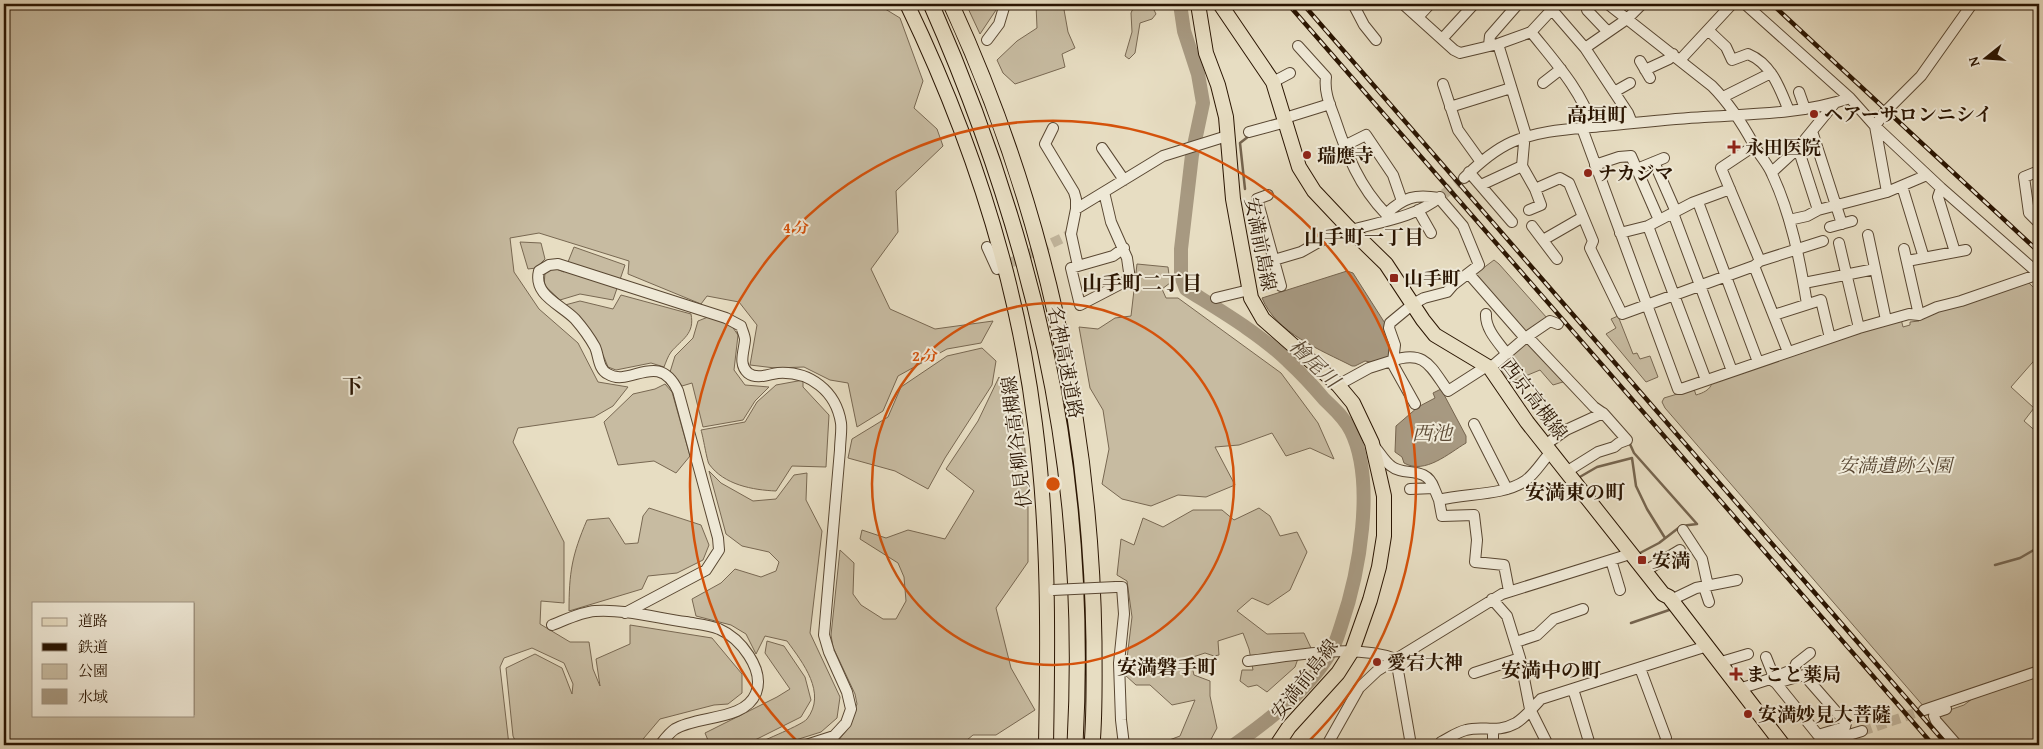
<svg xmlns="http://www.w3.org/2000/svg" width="2043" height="749" font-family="'Gentium Book Plus','Noto Serif JP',serif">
	<rect width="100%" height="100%" fill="#e7ddc2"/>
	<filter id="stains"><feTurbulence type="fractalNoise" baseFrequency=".004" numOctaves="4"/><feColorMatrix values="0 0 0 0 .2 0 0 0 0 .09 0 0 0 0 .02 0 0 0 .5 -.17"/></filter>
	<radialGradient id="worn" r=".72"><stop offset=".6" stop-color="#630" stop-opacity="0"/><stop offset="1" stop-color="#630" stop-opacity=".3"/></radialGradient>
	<path fill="#c7bba1" stroke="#786852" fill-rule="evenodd" d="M4,4H877L900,18L923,81L914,108L937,129L943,146L896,191L898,232L871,269L890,309L935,329L993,321L981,343L947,349L898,376L883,411L857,427L848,383L830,380L804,367L775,368L750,365L757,325L739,302L707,296L701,304L628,274L629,261L539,233L510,238L514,272L539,309L578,343L598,382L628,387L613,406L594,417L518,428L513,442L564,542V603L541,601L540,624L570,642H589L593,669L600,686L596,659L630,644V625L712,638L742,674V693L728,704L714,705L660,719L638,745H567V743L566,745H517L513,736L506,668L535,654L562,668L572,694L573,684L564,663L532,648L504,658L500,667L509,745H4ZM34,603H194V715H34Z
		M966,4H1000L980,34Z
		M1036,4H1063L1068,32L1075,48L1062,54L1065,67L1015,84L1003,73L997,60L1017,41L1037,28Z
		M1135,4H1151L1156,14L1152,19L1140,23L1135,53L1129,59L1125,56L1132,32L1131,13Z
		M520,242L541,243L545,259L536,268L528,269Z
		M574,247L625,265L613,300L580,294L560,300L544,285L545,273L554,268L564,272Z
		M1494,260L1499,264L1547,318L1525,334L1474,275Z
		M1137,264L1168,267L1170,283L1162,289L1166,298H1178L1281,373L1318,423L1334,459L1310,448L1286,456L1272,433L1239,445L1215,447L1235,485L1206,497L1178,495L1151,506L1122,499L1102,484L1109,449L1103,410L1090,388L1079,327L1098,329L1115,318L1131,316Z
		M2026,280L2039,293V355L2011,387L2034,408L2024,421L2039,434V668L1925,708L1665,408L1662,402L1664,398L1694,389L1696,395C1703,393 1710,390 1712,383L1901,319L1903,327L1910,325V322L1919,321L1918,317Z
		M621,295L691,314C695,334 682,339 671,352C668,356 666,362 664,367L651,363L616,370L608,367C598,341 587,322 565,305L580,301L613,309Z
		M1618,316L1633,354L1637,353L1640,359L1650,356L1658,377L1646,382L1606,334L1616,328L1611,319Z
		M708,317L731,325L738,335L734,370L745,385L769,387L755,401L743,420L703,427L692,383L682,386L670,372L675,356L693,338L698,321Z
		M1526,339L1566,381L1553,385L1540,370L1506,384L1495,370Z
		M982,348L996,361L992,385L945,458L928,489L895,471L848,458L852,439L888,417L901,387L947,356Z
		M999,377L1010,400L1022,413L1028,489V562L996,608L1011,668L1035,710L996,735H973L961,745H825L837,742L847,730L857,704L855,694L833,647L831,635L840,550L854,563L853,594L861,605L883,619H896L906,601L904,577L898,563L860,539L862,530L886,538L908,530L945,539L974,491L946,469L978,421Z
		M803,380V387L829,415L826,467L792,466L776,491C753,490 724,485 709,464C707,461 703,436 701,430L745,422L757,402L776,385Z
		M665,384L672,392L690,456L676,473L654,461L618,465L604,422L633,394L655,389Z
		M709,471L721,483L753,501L776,499L794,475L807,473L806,500L822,531L810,633L840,697L837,718L821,732L780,745H754C764,740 802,725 807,719C827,693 803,663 787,641L765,636L756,654L746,634L731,625L696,616L692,599L721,583L735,569L761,577L776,571L779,562L769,552L742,546L726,534Z
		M649,508L701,525L709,545L703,560L677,573L648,576L642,589L569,611C569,572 572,555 587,520L609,518L625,544L638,543L643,516Z
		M1259,508L1270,516L1280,536L1297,532L1307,552L1290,590L1268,605L1252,598L1237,611L1267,634L1304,633L1311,648L1300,653L1295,667L1267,692L1257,685L1248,687L1240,681L1242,670H1253L1249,649L1243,633L1218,641L1219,655L1214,656L1205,653L1190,658L1194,675L1210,681V696L1217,728L1208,745H1156L1180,736L1195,700L1172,705L1150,685H1136L1125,675L1132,617L1127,581L1117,575L1121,539L1134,545L1143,518L1163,527L1193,510H1222L1234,520Z
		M767,641L784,646L805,677L811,700L801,717L745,745H710L705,733L777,697L790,689L765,653Z
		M2039,674V745H1960L1938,716L1941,713L1964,705L1972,699Z"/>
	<path fill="#a79981" stroke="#75644e" d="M1347,271L1353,273L1388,328L1392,343L1390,357L1370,362L1365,361L1355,366H1352C1321,350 1276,333 1262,298Z
		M1441,389L1466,436V443C1449,453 1425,475 1404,463L1402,457L1395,452L1396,426L1418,407L1435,398L1433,393Z"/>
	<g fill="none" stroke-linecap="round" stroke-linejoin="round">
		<path stroke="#75644e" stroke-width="2.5" d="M1245,189L1240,143L1249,136
			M1629,442L1634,453L1697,524
			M1578,478L1597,467L1632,458L1636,486L1647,509L1665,538
			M1638,554L1659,543L1681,526L1697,524
			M1995,565L2020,558L2039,547
			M1631,623L1672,609"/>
		<path stroke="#a79981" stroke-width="14" d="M1180,4L1184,31L1198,74L1203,103L1192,155L1181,249V276L1186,289C1219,310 1259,333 1288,361C1301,373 1313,386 1324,399C1334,409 1345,418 1351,431C1376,482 1359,574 1341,626C1338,635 1336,643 1331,651C1311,688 1268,721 1234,745"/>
		<path stroke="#c1b59c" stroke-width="10" stroke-dasharray="10 5" stroke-linecap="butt" d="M1444,194L1464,178
			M998,269L1071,234
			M1862,731L1924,710"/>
		<defs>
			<path id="minor" d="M1353,4L1364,25L1376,40
				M1403,4L1454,50L1460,53L1498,44L1531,32L1557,4
				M1608,4L1712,86C1730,104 1742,123 1754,145C1759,155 1768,164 1772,174C1791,214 1800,261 1807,304
				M1587,10L1608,32
				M1553,11L1585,48L1628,113L1632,123
				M1418,17L1430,4
				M1708,30L1726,47L1732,60L1748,54C1772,64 1780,89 1789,111
				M1531,32C1555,62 1581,90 1593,127
				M1442,39L1474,4
				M987,40L999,24L1005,4
				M1498,44L1525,132L1522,166L1535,189L1541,205L1529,210
				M1489,45L1490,36L1518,4
				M1298,46L1326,77C1324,92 1330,105 1335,119C1347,155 1359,186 1386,214L1387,219
				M1585,48L1627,19L1642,4
				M1680,60L1732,4
				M1640,61L1650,78
				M1645,70L1669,59L1673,54
				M1273,82L1290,73
				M1543,83L1561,69
				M1443,84L1458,130L1481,162
				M1614,92L1630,83
				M1799,92L1805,109
				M1723,97L1771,73
				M1450,107L1511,88
				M1285,118L1330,104
				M1053,128L1045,144L1074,192L1076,199V209L1071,234L1078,266L1071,268L1080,305L1130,279L1127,258L1111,222L1104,192
				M1582,128L1678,389H1681L1859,328L1909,314L1919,315L1937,307L1961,301L2039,274L1941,188L1875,126L1850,98L1745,4
				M1812,131L1842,224
				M1249,132L1286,122
				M1344,146L1366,135L1393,175L1402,201
				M1754,146L1721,168L1760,261
				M1102,148L1124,180
				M1654,162L1676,212
				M1595,165L1619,157L1631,156L1659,220
				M1637,169L1664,158
				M2039,171L2024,177L2029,213L2039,223
				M1469,172L1512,222
				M1772,172L1798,148L1834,104
				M1464,178C1478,164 1494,150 1512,142C1539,130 1573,129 1602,126C1636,123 1670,119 1704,117C1752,114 1803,114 1850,98
				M1481,185L1522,166
				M1902,186L1924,258
				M1941,188L1938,197L1955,252
				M1535,189L1560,178L1569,183L1593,241L1590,248L1622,314L1754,266L1760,261L1823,241
				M1887,192L1875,126L1885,112L1921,76L1972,4
				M1268,195L1257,199L1281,286
				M1698,202L1758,362
				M1076,209L1163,156L1227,136
				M1418,210L1431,233
				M1818,210L1887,192L1927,175
				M1673,213L1732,371
				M1386,214C1404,197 1415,194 1439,198L1463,226L1479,265L1453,285L1447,292L1424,298L1413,304L1390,323L1389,328L1395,345L1393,361
				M1789,220L1807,216L1818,210L1798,148
				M1532,226L1557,259
				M1648,226L1706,380
				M1830,227L1852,221
				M1351,230C1380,222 1416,217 1440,197
				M1620,233L1648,226L1692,203L1730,189
				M1868,235L1886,320
				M1543,240L1583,217
				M1839,243L1859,328
				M987,247L997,269
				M1904,249L1919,315
				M1274,260L1301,252L1347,226
				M1907,261L1966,250
				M1078,266L1113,256L1124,248
				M1754,266L1788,352
				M1469,274L1525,338
				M1804,283L1875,269
				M1216,298L1249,290
				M1486,314C1485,329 1498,342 1507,354
				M1774,315L1821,300L1830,338
				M1527,336L1594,407L1604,414L1627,440L1619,443L1614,447L1598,452L1566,472
				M1391,361C1425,349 1430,366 1448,391L1487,366
				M1490,368L1525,338L1550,321L1558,324
				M1338,385L1369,368L1391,361L1415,404
				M1474,424L1507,489
				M1373,445C1379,451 1384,461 1391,466C1404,477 1426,465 1434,488
				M1545,445L1566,430L1603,413
				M1410,489L1434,488L1439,500L1442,516L1474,515L1477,540L1475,562L1504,565L1509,591
				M1439,500C1465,493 1503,496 1525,481C1536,473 1542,461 1551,452
				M1683,530L1702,559L1708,586
				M1611,560L1620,590
				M1645,571L1680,550
				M1116,587H1122L1124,614L1119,663L1121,720L1124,745
				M1704,587L1709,602
				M1492,599L1507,616L1520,658L1530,709L1548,745
				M1671,600L1696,588L1737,580
				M625,613L706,570L719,550L718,538L678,391C658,349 630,388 608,374C598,369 599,356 595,347C590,338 582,327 575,319C560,304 533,295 539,271L549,265L558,264L726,318L741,326C742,330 745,336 745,340C744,352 738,364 748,373C757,380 769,374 778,373C810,371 836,391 841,423C842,431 840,441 840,450L824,635L829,652L847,692L851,709L846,723L834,736L806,745
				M552,625C565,620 581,612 595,611C624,609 657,618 686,622C696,624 709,625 719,629C740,638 765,669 756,693C745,721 698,715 675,729C669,733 664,740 660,745
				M1516,642L1537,635L1554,619L1583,609
				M1766,657L1774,677
				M1396,659L1411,745
				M1248,661C1294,656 1353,643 1396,659
				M1718,663L1748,654
				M1640,668L1666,738
				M1474,673L1520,658
				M1770,679L1794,669L1796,664L1810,653
				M1573,689L1590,745
				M1739,689L1770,679L1776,683L1818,735L1845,727L1846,723L1804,675L1776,683
				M1946,709L1937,712L1934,716L1936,721L1957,745
				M1924,710L2039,671
				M1493,730V745
				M1662,744V745
				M1327,745L1359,688L1377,671L1396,659L1502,594L1630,554
				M1439,745L1441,742C1449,738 1457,732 1466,730C1484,725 1496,734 1516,723C1526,717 1533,707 1541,699L1704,647
				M1816,745L1862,731"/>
			<path id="major" d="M907,4C970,135 1017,279 1035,424C1049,530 1048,639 1046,745
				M1198,4L1206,53L1218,85L1226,117L1233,199L1251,298L1263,319L1338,385L1353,403L1372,443L1384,496V536L1379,567L1370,600L1352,651L1338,673L1289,727L1277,745
				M1220,4L1273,82L1299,167L1314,191L1347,226L1386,264L1423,320L1435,335L1490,368L1527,422L1663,594L1669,597L1783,745"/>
			<path id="highway" d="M931,4C980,115 1019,230 1045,349C1073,478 1082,613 1075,745
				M951,4C1043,204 1091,422 1094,642C1094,676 1095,711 1092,745"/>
		</defs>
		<use href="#minor" stroke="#594732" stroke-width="12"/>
		<use href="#major" stroke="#2a1502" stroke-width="16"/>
		<use href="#highway" stroke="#2a1502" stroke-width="17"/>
		<use href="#minor" stroke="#efe9d7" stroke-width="10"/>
		<use href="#major" stroke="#e7ddc2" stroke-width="14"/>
		<use href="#highway" stroke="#e7ddc2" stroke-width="15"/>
		<defs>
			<path id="rail" d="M1288,4L1933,745
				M1303,4L1947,745
				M1772,4L2039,252"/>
		</defs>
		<use href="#rail" stroke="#2a1502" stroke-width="4.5"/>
		<use href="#rail" stroke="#efe9d7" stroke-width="2.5" stroke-dasharray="8" stroke-linecap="butt"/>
		<defs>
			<path id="minor-bridge" d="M1053,590L1116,587"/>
		</defs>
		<use href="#minor-bridge" stroke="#594732" stroke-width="12" stroke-linecap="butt"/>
		<use href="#minor-bridge" stroke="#efe9d7" stroke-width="10"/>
	</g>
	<g fill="none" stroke="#d5520b" stroke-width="2.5">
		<circle cx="1053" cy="484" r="181"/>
		<path d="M801 745A363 363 0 1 1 1305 745"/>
	</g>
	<g fill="#8f2418" stroke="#efe9d7" stroke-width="2">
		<circle cx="1814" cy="114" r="5"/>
		<path d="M1731.5 139.5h5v5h5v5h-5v5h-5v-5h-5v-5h5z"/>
		<circle cx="1307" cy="155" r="5"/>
		<circle cx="1588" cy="173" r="5"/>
		<rect x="1389" y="273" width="10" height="10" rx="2.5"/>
		<rect x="1637" y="555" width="10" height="10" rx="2.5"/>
		<circle cx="1377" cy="662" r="5"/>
		<path d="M1733.5 666.5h5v5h5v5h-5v5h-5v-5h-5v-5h5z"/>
		<circle cx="1748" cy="714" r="5"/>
	</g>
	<g text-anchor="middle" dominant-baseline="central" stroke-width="4" stroke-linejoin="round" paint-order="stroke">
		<g font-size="19" font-weight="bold" fill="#2a1502" stroke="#efe9d7" text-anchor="start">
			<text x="1824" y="114">ヘアーサロンニシイ</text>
			<text x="1745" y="147">永田医院</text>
			<text x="1317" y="155">瑞應寺</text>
			<text x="1598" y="173">ナカジマ</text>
			<text x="1404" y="278">山手町</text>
			<text x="1652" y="560">安満</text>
			<text x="1387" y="662">愛宕大神</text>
			<text x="1746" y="674">まこと薬局</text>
			<text x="1758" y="714">安満妙見大菩薩</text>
		</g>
		<g font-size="19" fill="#2a1502" stroke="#efe9d7">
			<text transform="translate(1261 244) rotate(79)">安満前島線</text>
			<text transform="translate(1066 362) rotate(79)">名神高速道路</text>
			<text transform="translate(1535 399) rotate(53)">西京高槻線</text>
			<text transform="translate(1016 442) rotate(-97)">伏見柳谷高槻線</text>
			<text transform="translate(1304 679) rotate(-52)">安満前島線</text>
		</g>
		<g font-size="19" font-style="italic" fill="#594732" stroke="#efe9d7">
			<text x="1895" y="465">安満遺跡公園</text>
		</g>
		<g font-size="20" font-weight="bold" fill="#2a1502" stroke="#efe9d7">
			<text x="1597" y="114">高垣町</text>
			<text x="1364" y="236">山手町一丁目</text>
			<text x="1142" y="282">山手町二丁目</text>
			<text x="352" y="385">下</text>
			<text x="1575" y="491">安満東の町</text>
			<text x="1167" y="666">安満磐手町</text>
			<text x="1551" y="669">安満中の町</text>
		</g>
		<g font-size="20" font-style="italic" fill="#5c4a35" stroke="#efe9d7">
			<text transform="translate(1315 363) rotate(44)">檜尾川</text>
			<text x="1432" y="432">西池</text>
		</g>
	</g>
	<circle cx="1053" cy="484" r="8" fill="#d5520b" stroke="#efe9d7" stroke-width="2.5"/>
	<g font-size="15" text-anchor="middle" font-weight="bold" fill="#d5520b" stroke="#efe9d7" stroke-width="4" stroke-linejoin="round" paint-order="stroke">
		<text x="796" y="233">4 分</text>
		<text x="925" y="361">2 分</text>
	</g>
	<rect width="2043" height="749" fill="none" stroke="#e7ddc2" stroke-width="20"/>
	<rect x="5" y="5" width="2033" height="739" fill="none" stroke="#2a1502" stroke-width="2.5"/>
	<rect x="10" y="10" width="2023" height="729" fill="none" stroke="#2a1502"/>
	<rect x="32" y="602" width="162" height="115" fill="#efe9d7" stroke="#a09482"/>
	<rect x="42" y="618" width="25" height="8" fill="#e7ddc2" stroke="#a09482"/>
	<text x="78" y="626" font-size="15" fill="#2a1502">道路</text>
	<rect x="42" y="643" width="25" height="8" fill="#2a1502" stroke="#a09482"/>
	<text x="78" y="652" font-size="15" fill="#2a1502">鉄道</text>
	<rect x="42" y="664" width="25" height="15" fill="#c7bba1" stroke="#a09482"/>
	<text x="78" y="676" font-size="15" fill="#2a1502">公園</text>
	<rect x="42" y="689" width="25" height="15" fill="#a79981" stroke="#a09482"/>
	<text x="78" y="702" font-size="15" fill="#2a1502">水域</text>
	<g transform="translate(1986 58) rotate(253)" stroke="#efe9d7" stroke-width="4" paint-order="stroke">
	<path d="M0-4L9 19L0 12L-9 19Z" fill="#2a1502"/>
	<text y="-8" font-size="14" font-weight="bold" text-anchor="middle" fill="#2a1502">N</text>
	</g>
	<rect width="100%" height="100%" filter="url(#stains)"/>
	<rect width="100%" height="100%" fill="url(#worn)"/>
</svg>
